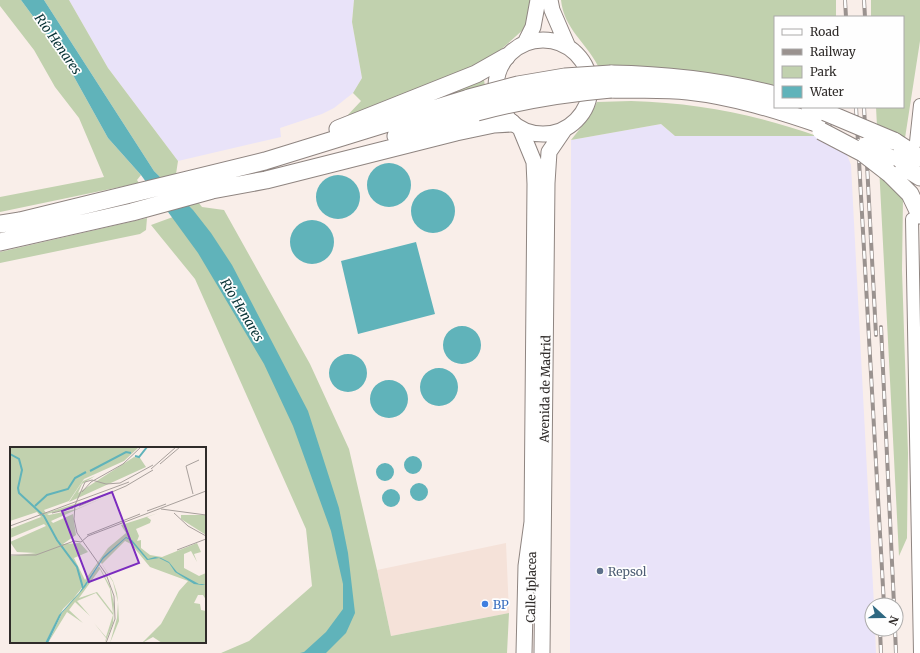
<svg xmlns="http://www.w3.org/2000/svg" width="920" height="653" font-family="Merriweather,serif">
	<rect width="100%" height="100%" fill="#f9eee9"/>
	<path fill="#f5e2d9" d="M506,543L509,613L391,636L377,570Z"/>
	<path fill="#e9e3f9" d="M69,0H354L352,22L362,78L353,93L334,108L322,114L280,128L281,137L178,161L108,68Z
		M661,124L675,136H817L846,152L851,165L874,605H872V629H875L876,653H570L571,140Z"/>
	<path fill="#c1d1ae" d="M0,0H21L63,57L108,138L141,175L137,180L139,183L0,212V197L104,177L79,118L55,87L34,50L0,6Z
		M44,0H69L108,68L178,161L176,174L202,207L224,210L310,364L349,449L377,570L391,636L509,613L507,653H221L249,641L312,586L306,529L195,279L151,225L192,210L154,171Z
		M354,0H531L529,17L525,28L486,63L345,118L361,101L353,93L362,78L352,22Z
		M561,0H836V17H775V88L665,68L598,66C586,42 564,29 561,0Z
		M871,0H920V41L905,138L887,130V182L903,198L902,270L908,453L907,538L899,556L876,107H903V17H871Z
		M483,74L485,86L353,127Z
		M631,101C698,103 754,114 817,136H675L661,124L571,140L590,116L597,102Z
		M147,218L146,230L140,234L0,263V252Z"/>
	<path fill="#60b3ba" d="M21,0H44L154,171L193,210L211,233L232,265L308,411L339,508L348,553L355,613L346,633L326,653H300L304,652L326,632L343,609V584L331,531L293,426L264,364L198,253L141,175L108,138L63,57Z
		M367 185a22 22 0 1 1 44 0a22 22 0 1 1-44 0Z
		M316 197a22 22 0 1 1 44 0a22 22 0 1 1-44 0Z
		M411 211a22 22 0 1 1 44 0a22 22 0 1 1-44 0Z
		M290 242a22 22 0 1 1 44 0a22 22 0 1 1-44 0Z
		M416,242L435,314L358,334L341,261Z
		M443 345a19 19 0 1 1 38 0a19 19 0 1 1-38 0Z
		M329 373a19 19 0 1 1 38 0a19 19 0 1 1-38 0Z
		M420 387a19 19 0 1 1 38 0a19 19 0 1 1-38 0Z
		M370 399a19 19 0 1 1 38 0a19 19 0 1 1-38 0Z
		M404 465a9 9 0 1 1 18 0a9 9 0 1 1-18 0Z
		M376 472a9 9 0 1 1 18 0a9 9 0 1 1-18 0Z
		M410 492a9 9 0 1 1 18 0a9 9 0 1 1-18 0Z
		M382 498a9 9 0 1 1 18 0a9 9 0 1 1-18 0Z"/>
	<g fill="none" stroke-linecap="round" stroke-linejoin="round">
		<defs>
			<path id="tertiary" d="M916,142L920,105
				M912,219L920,653"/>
			<path id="primary" d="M550,0L552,10L568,47
				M496 87a47 47 0 1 1 94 0a47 47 0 1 1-94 0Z
				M525,43L533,27L538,0
				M520,128L534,162L535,184L532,522L526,566L524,653
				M542,653L547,183L549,152L564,130"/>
			<path id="motorway" d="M611,74C667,75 721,81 775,95
				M611,89C636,90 663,88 688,91C734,96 778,110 822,125
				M810,107L825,112
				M338,129L476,74L506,57
				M396,136L477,112
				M894,141L920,158
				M890,158L920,177
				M890,174L910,194L920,215
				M0,224L20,221L265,161L469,98
				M0,242L132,212L212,190L266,180L456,132L494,124L512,123"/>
		</defs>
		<use href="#tertiary" stroke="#8f8581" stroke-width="14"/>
		<use href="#primary" stroke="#8f8581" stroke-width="17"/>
		<use href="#motorway" stroke="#8f8581" stroke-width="19"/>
		<use href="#tertiary" stroke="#fff" stroke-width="12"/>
		<use href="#primary" stroke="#fff" stroke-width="15"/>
		<use href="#motorway" stroke="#fff" stroke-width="17"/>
		<defs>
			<path id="rail" d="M845,0L846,17
				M864,0L865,17
				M856,107L884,605
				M864,107L876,335
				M881,327L894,605
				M880,629L881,653
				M895,629L896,653"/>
		</defs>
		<use href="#rail" stroke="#9a928f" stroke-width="4"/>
		<use href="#rail" stroke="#fefefe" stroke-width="2.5" stroke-dasharray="8" stroke-linecap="butt"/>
		<defs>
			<path id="motorway-bridge" d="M469,98L518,85L565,77L611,74
				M477,112C522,100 565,93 611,89
				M825,112L894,141
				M821,131L863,153L890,174
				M865,146L890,158"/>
		</defs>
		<use href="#motorway-bridge" stroke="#8f8581" stroke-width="19" stroke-linecap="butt"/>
		<use href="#motorway-bridge" stroke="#fff" stroke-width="17"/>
	</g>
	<circle fill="#5c6f8a" stroke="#fefefe" stroke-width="1.5" cx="600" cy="571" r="4"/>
	<circle fill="#3f7fe0" stroke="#fefefe" stroke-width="1.5" cx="485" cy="604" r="4"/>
	<g text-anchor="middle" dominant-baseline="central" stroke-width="3.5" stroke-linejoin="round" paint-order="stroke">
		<g font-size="12" fill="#2f2b29" stroke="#fefefe">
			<text transform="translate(545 389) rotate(-89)">Avenida de Madrid</text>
			<text transform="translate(531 587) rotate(-89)">Calle Iplacea</text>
		</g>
		<g font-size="12" fill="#4e5e75" stroke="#fefefe" text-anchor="start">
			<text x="608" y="571">Repsol</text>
		</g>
		<g font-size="12" fill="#366cbe" stroke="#fefefe" text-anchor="start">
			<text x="493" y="604">BP</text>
		</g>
		<g font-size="13" font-style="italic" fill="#053033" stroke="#fefefe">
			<text transform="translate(58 44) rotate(55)">Río Henares</text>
			<text transform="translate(242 310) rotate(59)">Río Henares</text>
		</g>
	</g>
	<g transform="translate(10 447)">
		<rect width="196" height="196" fill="#f9eee9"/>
		<path d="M0,0H129L114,14L74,32L59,54L34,63L36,66L71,55L66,60L37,67L39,68L67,62L95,50L41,74L43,76L63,67L66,88L53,97L70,96L78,105L64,111L75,133L98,101L116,86L111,78L127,73L148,66L137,70L141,73L140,76L126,82L129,89L127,94L131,93V101L140,108L152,110L187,96L191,105L184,107L187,115L181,104L174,107V121L189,129L196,126V153L193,148H188L184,156L190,157L191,163L196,164V196H152L143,190L132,196L151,177L169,144L178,134L140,120L121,97L115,94L92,117L103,134L107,146L108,154L109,174L100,196L107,171L108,155L103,135L90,114L69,146L53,162L35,196H0V109L26,106L7,105L0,95L36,79L34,77L0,91V82L31,70L27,65L0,74ZM124,10L130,11L136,20L59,55L73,34L85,29L72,37L68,46ZM171,68H196V88L171,72ZM89,119L100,139L104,157L103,176L95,196L96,191L84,176L96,190L103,168L86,146L67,154L80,169L65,155L59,163L73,176L57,165L38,196L52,166ZM90,122L100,142L103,166L87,145L69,151Z" fill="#c1d1ae" fill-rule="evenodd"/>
		<path d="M116,90L122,93L138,112L145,110L151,111L159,115L167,125L189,137H196L192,138L184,137L165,125L159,116L149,111L137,113L120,93L116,91L93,112L75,140L52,166L38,196H35L49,168L69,146L93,110Z" fill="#60b3ba"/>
		<path fill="none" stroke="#60b3ba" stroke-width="2" d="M0,7L9,12L12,23L8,41L9,46L34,69L47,93L67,120L73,141M125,9L129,10L137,0M80,24L116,5L121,6M25,59L37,48L58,42L65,31L76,25"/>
		<path fill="none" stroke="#a8a09c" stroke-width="1" d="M150,17L170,0M141,22L166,0M72,45L81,35L113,17L131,0M183,47L176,19L189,13M69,59L116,39L143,23M151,62L196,68M137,64L156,57M42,66L63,61M164,66L178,79L196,89M0,79L119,35M77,88L130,67M167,103L196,92M0,108H26L64,94L71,95L78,89L196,44M96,196L105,172L104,149L96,127L67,86L64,72L65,58L75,35L82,33L96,37L110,36L143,18"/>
		<path fill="#7b2cbf" fill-opacity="0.15" stroke="#7b2cbf" stroke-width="2" d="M102,45L129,116L79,135L52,64Z"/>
		<rect width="196" height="196" fill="none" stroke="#2f2b29" stroke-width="2"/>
	</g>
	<rect x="774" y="16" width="130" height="92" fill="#fefefe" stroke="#abaaa9"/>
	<rect x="782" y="29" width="20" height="6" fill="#ffffff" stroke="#abaaa9"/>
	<text x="810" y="36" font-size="12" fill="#2f2b29">Road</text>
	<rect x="782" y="49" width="20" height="6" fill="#9a928f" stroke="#abaaa9"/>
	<text x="810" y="56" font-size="12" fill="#2f2b29">Railway</text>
	<rect x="782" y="66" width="20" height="12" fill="#c1d1ae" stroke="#abaaa9"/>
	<text x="810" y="76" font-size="12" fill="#2f2b29">Park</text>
	<rect x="782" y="86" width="20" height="12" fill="#60b3ba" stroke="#abaaa9"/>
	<text x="810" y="96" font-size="12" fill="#2f2b29">Water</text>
	<g transform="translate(884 617) rotate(111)"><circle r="19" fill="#fefefe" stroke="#abaaa9"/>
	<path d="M0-3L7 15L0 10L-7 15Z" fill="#2e6881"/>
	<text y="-6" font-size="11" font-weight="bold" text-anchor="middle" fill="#2f2b29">N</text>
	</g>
</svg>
